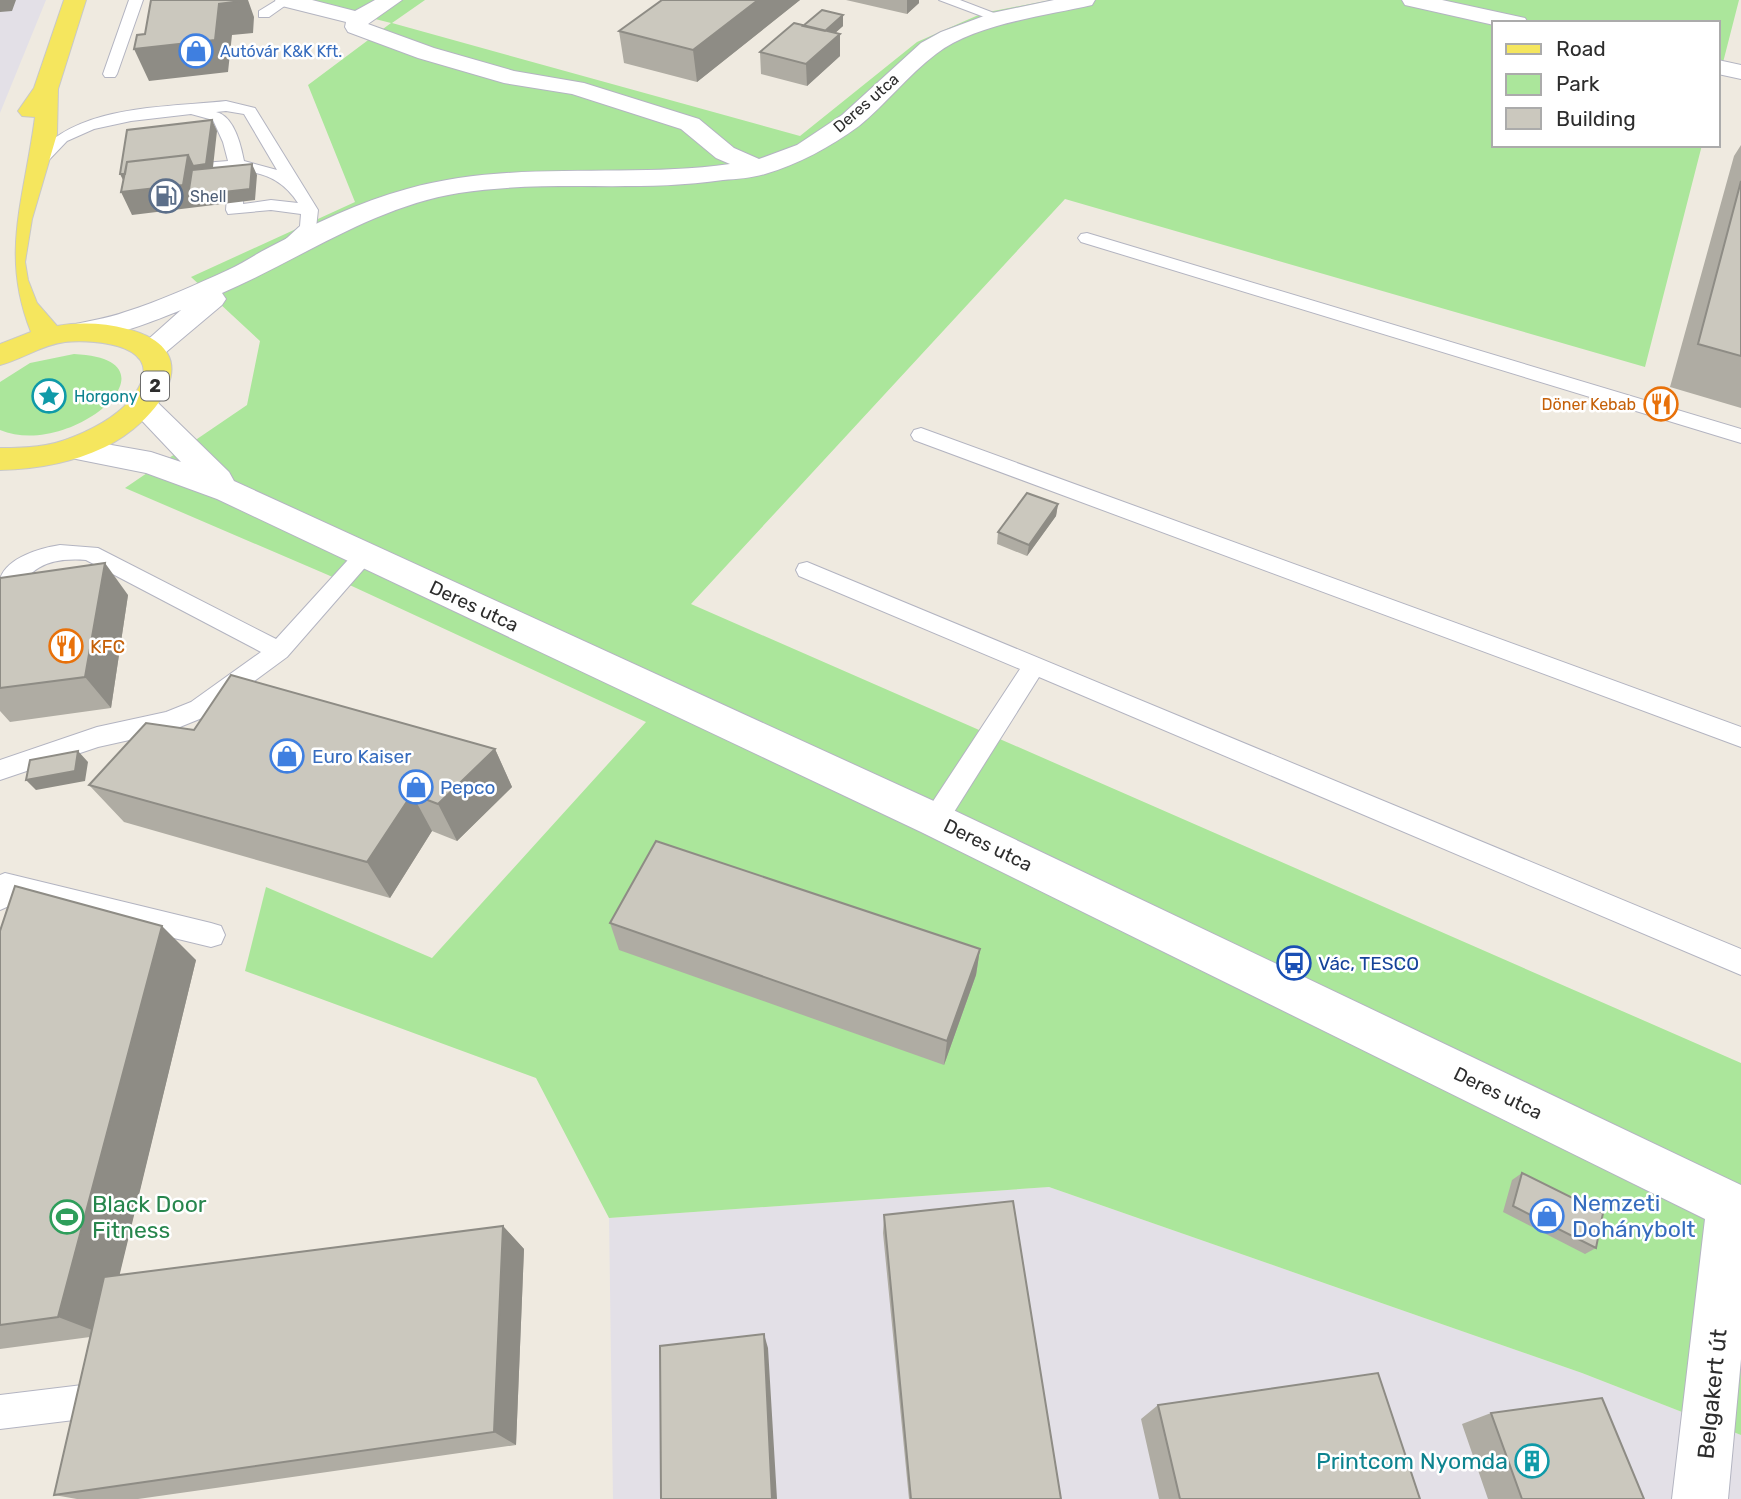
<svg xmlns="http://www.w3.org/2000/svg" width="1741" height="1499" font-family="Rubik,sans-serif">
	<rect width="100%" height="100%" fill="#efeae0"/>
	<path fill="#e3e0e7" d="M0,0H46L0,113Z
		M1049,1187L1582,1373L1741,1435V1499H613L609,1218Z"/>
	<path fill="#abe69b" d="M300,0H425L392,23L800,136L917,42L983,13L1051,0H1739L1718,82V23H1494V145H1702L1645,367L1065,199L691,604L1741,1063V1435L1582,1373L1049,1187L609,1218L536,1078L245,971L266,887L432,958L646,722L328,575L125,488L247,405L260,341L191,277L355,202L308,85L391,23Z
		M74,354C187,359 72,460 0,430V382L30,363Z"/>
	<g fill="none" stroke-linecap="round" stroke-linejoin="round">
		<defs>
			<path id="service" d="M129,0H143L117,74L115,77H105L103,74Z
				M277,0H293L269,17H259V11Z
				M939,0H960L1007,18L1005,21H995Z
				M226,101L255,108L318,210L316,228L290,253L284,254L275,249L300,226L301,214L271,210L228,214L226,210L229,170L179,175L171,170L179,165L228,161L223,142L213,120L191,114L131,121L94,129L67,141L45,164H33L31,161C74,104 161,108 226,101ZM226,111L244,114L277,170L244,161C241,145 234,116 216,112ZM245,171C269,174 285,183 298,203L271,200L243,204Z
				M1087,233L1741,429V443L1081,242L1078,238L1081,234Z
				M921,428L1741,727V747L914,440L911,435L914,430Z
				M60,545L98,548L276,639L357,550L365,547L373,550L376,555L287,657L207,716L170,731L98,747L0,780V760L97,727L166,712L191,702L261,652L86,560C44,557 28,569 8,605L0,607C0,599 0,587 0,579C7,557 41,548 60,545Z
				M807,562L1741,949V975L1039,677L944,828L935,831L926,828L922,820L926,812L1020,669L799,576L796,570L799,564Z
				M5,873L211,923L221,926L225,935L221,944L211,947L13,899L9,906L0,910V875Z
				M107,1382L119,1387L124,1399L119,1411L107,1416L0,1429V1395Z"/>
			<path id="minor" d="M275,0H312L355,11L375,0H402L368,24L434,48L514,71L584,83L699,119L734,148L759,159L797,145L842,115L921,43L941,32L992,13L1054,0H1095L1092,5C1044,16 975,24 936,54C908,75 886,104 859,126C830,147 799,164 765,174C752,178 737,179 723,180C636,193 547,179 459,193C372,207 301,259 222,293L226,299L222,305L159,358L149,361L139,358L134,352L181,310C154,321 95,345 68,338L64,332L68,326C86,321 106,319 125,312C160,301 195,285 228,270C243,263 256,254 270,247C314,224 359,202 407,189C513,159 623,179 730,164L716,158L681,129L572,94L504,83L418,58L348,32L345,27L346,22L278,5Z
				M1402,0H1442L1525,18L1528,23L1494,25L1405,5Z
				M1718,60L1741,65V79L1718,74Z
				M143,396L154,399L229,472L234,481L949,808L1741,1185V1359L1728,1499H1672L1705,1219L921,832L217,499L146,473L61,456L56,449L61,442L72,438L151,452L181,462L128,406L132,399Z"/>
			<path id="primary" d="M64,0H86L58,89L57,134L32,219L25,262L28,280L37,303L57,326C80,322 104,323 127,329C214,351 155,423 105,447C72,463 36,469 0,470V448C25,448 50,447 73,437C95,428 120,415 134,395C170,345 96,339 65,342C41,345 23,359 0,365V344L31,332C0,254 24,201 35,117L22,116L18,111L34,88Z"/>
		</defs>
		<use href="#service" stroke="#b3b4c1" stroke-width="2"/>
		<use href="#minor" stroke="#b3b4c1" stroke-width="2"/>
		<use href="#primary" stroke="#c8c8c8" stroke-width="2"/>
		<use href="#service" fill="#fff" fill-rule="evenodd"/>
		<use href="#minor" fill="#fff" fill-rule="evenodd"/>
		<use href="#primary" fill="#f5e65e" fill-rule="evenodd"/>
	</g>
	<path fill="#afaca3" d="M662,0H800L697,82L624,63L619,31Z
		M846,0H919V3L907,14Z
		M803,26H843L835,33L840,56L807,86L761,74L760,52Z
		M1741,145V408L1670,387L1734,156Z
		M1058,504L1056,516L1027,556L997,544L998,532Z
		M0,578L128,595L111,708L10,722L0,711Z
		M194,730L495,749L512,787L457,841L432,831L390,898L124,822L89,785Z
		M610,923L980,949L976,975L944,1065L619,950Z
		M0,931L196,960L119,1275L503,1226L524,1249L516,1445L138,1499H77L54,1495L90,1337L0,1349Z
		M1522,1173L1596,1248L1585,1254L1503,1212L1512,1180Z
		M884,1215L1061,1499H909L883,1233Z
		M1158,1405L1420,1499H1159L1141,1419Z
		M1491,1413L1644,1499H1488L1462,1424Z"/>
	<path fill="#8e8c85" d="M0,0H16L12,11L0,12Z
		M241,0H248L254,17L253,33L232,35L228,72L149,81L134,49L219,4Z
		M758,0H800L697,82L693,50Z
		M907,0H919V3L907,14Z
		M843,15V26L824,43V32Z
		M840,34V56L807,86L806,64Z
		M212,120L217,131L212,176L252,164L257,175L255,200L132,215L121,192L126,186L120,174L188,155Z
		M1058,504L1056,516L1027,556L1029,545Z
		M105,563L128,595L111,708L85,677Z
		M495,749L512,787L457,841L438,804Z
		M78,751L88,762L85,781L36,790L26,780Z
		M412,794L432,831L390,898L367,862Z
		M162,926L196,960L105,1335L58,1317Z
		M980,949L976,975L944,1065L947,1041Z
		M503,1226L524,1249L516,1445L494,1432Z
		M764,1334L768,1348L777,1499H772Z"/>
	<path fill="#cbc8be" stroke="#8e8c85" stroke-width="2" d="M151,0H241V1L219,4L215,40L134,49L137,35L145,34Z
		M662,0H758L693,50L619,31Z
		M822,10L843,15L825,31L803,26Z
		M794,23L840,34L806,64L760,52Z
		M212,120L206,164L193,166L188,155L127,162L125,174H120L127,130Z
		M188,155L183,185L121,192L127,162Z
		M252,164L250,189L188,196L192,170Z
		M1741,181V356L1698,344Z
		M1027,493L1058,504L1029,545L998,532Z
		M105,563L85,677L0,688V578Z
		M231,675L495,749L438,804L412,794L367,862L89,785L146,723L194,730Z
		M78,751L75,771L26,780L30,760Z
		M656,841L980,949L947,1041L610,923Z
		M15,886L162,926L58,1317L0,1325V931Z
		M1522,1173L1603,1213L1596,1248L1513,1206Z
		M1013,1201L1061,1499H911L884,1215Z
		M503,1226L494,1432L54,1495L104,1277Z
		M764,1334L772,1499H661L660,1346Z
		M1378,1373L1420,1499H1180L1158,1405Z
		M1602,1398L1644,1499H1522L1491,1413Z"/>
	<defs>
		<symbol id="shop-ring" viewBox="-11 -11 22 22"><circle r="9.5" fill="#fff" stroke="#3f7fe0" stroke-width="1.5"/><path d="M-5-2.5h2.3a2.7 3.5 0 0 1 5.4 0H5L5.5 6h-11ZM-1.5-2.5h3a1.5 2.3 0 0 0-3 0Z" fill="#3f7fe0"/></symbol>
		<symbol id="fuel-ring" viewBox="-11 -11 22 22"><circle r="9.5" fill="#fff" stroke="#5c6f8a" stroke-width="1.5"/><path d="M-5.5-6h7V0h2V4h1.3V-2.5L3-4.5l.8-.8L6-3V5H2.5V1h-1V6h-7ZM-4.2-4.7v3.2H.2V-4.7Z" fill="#5c6f8a"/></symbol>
		<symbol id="sight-ring" viewBox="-11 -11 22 22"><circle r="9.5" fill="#fff" stroke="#0f9aa8" stroke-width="1.5"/><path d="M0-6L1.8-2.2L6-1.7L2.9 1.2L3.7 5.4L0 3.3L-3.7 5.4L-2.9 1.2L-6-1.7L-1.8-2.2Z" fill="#0f9aa8"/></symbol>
		<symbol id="restaurant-ring" viewBox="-11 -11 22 22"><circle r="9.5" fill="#fff" stroke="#e8710a" stroke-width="1.5"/><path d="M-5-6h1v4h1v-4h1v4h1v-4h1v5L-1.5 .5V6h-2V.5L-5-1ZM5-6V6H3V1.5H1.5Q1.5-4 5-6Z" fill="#e8710a"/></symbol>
		<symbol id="bus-ring" viewBox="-11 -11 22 22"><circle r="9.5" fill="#fff" stroke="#1a4fb4" stroke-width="1.5"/><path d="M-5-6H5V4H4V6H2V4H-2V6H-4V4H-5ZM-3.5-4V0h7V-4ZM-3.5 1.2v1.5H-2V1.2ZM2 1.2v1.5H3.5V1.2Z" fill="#1a4fb4"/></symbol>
		<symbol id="stadium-ring" viewBox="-11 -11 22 22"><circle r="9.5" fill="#fff" stroke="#2e9e5b" stroke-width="1.5"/><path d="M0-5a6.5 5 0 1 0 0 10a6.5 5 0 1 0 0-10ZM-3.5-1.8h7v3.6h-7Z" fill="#2e9e5b"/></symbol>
		<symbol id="building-ring" viewBox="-11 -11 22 22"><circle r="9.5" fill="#fff" stroke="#0f9aa8" stroke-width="1.5"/><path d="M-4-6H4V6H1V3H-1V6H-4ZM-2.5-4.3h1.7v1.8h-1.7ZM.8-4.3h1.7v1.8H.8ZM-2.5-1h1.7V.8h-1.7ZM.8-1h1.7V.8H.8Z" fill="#0f9aa8"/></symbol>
	</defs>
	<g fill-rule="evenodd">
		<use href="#shop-ring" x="177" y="32" width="38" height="38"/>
		<use href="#fuel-ring" x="147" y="177" width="38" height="38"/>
		<use href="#sight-ring" x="30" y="377" width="38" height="38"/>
		<use href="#restaurant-ring" x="1642" y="385" width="38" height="38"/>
		<use href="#restaurant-ring" x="47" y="627" width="38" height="38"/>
		<use href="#shop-ring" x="268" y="737" width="38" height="38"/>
		<use href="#shop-ring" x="397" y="768" width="38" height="38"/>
		<use href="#bus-ring" x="1275" y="944" width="38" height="38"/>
		<use href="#shop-ring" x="1528" y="1197" width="38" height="38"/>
		<use href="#stadium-ring" x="48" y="1198" width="38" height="38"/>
		<use href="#building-ring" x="1513" y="1442" width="38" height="38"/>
	</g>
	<g text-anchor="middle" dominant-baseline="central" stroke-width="5" stroke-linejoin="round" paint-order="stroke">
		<g font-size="16" fill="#366cbe" stroke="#fff" text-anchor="start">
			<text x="220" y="51">Autóvár K&amp;K Kft.</text>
		</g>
		<g font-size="16" fill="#2d2d2d" stroke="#fff">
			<text transform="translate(866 103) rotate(-41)">Deres utca</text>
		</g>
		<g font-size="16" fill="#4e5e75" stroke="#fff" text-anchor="start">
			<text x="190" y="196">Shell</text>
		</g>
		<g font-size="16" fill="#0d838f" stroke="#fff" text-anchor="start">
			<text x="74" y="396">Horgony</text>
		</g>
		<g font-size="16" fill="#c56008" stroke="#fff" text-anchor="end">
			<text x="1636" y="404">Döner Kebab</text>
		</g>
		<rect fill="#fff" stroke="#6c6c6c" stroke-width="2" x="141" y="371.5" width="28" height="29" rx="5"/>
		<g font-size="18" font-weight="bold" fill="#2d2d2d">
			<text x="155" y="386">2</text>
		</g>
		<g font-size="19" fill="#2d2d2d" stroke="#fff">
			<text transform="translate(474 606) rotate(25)">Deres utca</text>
			<text transform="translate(988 845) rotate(26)">Deres utca</text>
			<text transform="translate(1498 1093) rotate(26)">Deres utca</text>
		</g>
		<g font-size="19" fill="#c56008" stroke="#fff" text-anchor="start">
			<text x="90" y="646">KFC</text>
		</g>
		<g font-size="19" fill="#366cbe" stroke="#fff" text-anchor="start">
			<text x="312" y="756">Euro Kaiser</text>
			<text x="440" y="787">Pepco</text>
		</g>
		<g font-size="19" fill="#164399" stroke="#fff" text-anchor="start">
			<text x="1318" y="963">Vác, TESCO</text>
		</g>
		<g font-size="23" fill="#366cbe" stroke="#fff" text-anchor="start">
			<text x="1572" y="1203">Nemzeti<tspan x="1572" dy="26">Dohánybolt</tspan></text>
		</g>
		<g font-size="23" fill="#27864d" stroke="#fff" text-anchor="start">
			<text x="92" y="1204">Black Door<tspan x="92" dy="26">Fitness</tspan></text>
		</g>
		<g font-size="23" fill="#2d2d2d" stroke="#fff">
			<text transform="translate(1712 1394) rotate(-84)">Belgakert út</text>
		</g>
		<g font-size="23" fill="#0d838f" stroke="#fff" text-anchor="end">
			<text x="1508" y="1461">Printcom Nyomda</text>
		</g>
	</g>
	<rect x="1492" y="21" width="228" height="126" fill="#ffffff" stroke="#ababab" stroke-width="2"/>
	<rect x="1506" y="44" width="35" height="10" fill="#f5e65e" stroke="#ababab" stroke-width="2"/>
	<text x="1556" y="56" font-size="21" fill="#2d2d2d">Road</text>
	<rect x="1506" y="74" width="35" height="21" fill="#abe69b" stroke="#ababab" stroke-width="2"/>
	<text x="1556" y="91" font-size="21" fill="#2d2d2d">Park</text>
	<rect x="1506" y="108" width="35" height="21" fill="#cbc8be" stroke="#ababab" stroke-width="2"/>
	<text x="1556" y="126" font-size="21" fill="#2d2d2d">Building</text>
</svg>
